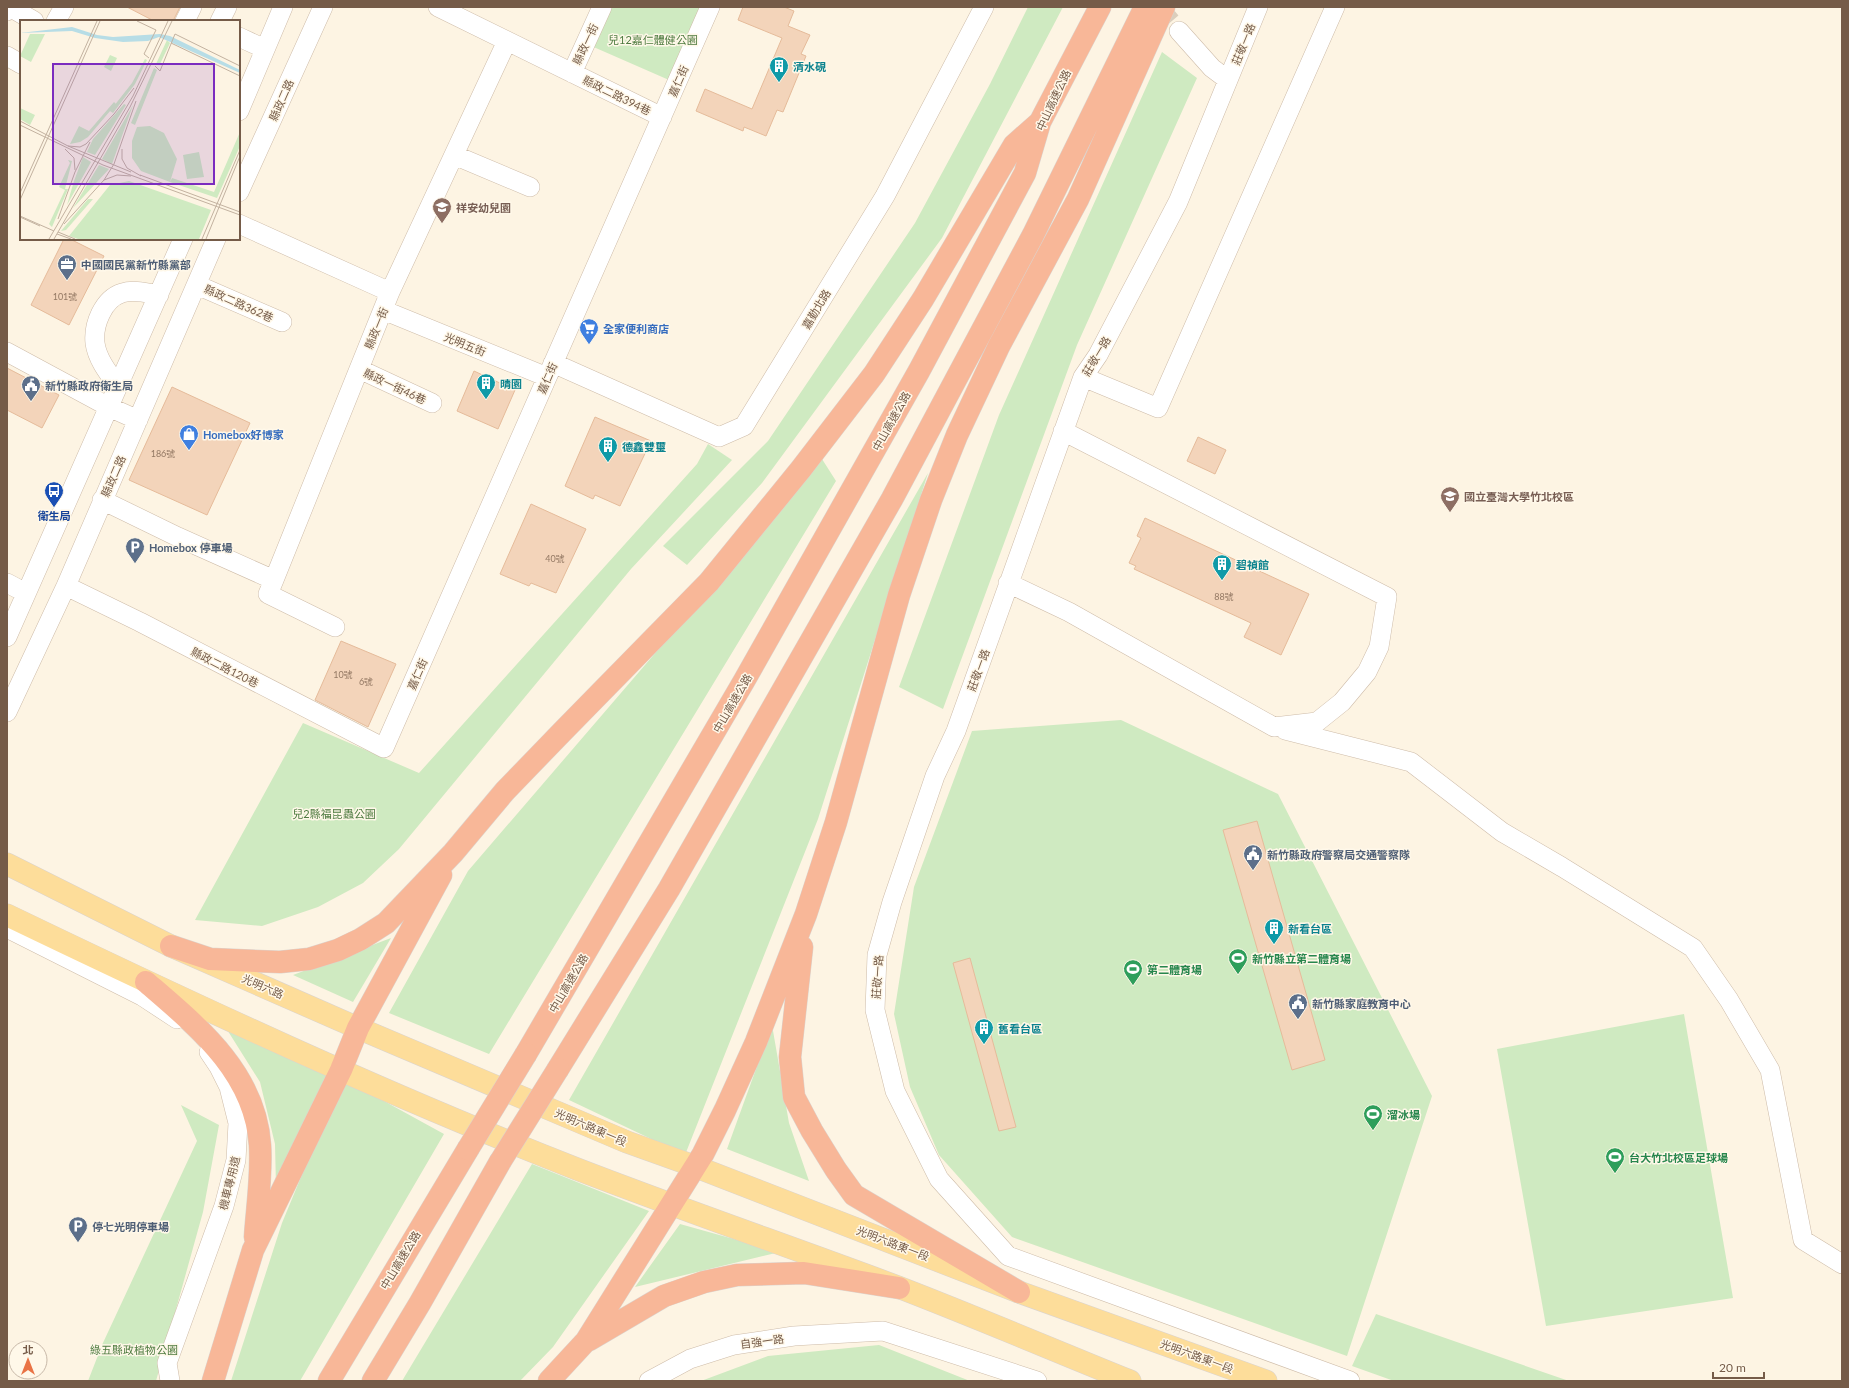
<svg xmlns="http://www.w3.org/2000/svg" width="1849" height="1388" font-family="Lato,'Noto Sans TC',sans-serif">
	<rect width="100%" height="100%" fill="#fdf4e3"/>
	<path fill="#cfeac1" d="M606,7H702L669,80L589,45Z
		M1028,7H1063L942,238L762,483L687,565L663,546L768,441L915,223L990,84Z
		M1162,52L1197,78L1077,345L943,709L899,687L999,415Z
		M708,444L732,460L631,569L399,849L363,883L318,907L262,926L195,920L303,723L419,773L697,464Z
		M822,459L836,481L489,1054L389,1013L468,871Z
		M928,473L818,819L685,1155L569,1100Z
		M1121,720L1278,794L1432,1096L1347,1356L1012,1237L939,1155L910,1087L894,1014L914,887L972,731Z
		M391,938L353,1002L293,975Z
		M1684,1014L1733,1298L1546,1326L1497,1049Z
		M772,1025L789,1123L809,1181L727,1149Z
		M226,1028L327,1076L276,1187L275,1144L260,1082Z
		M342,1078L444,1134L300,1381H231L282,1223Z
		M181,1105L219,1125L203,1212L156,1381H88L102,1345L197,1141Z
		M532,1164L649,1211L553,1347L520,1381H402Z
		M680,1224L780,1252L635,1287Z
		M1376,1314L1569,1381H1394L1352,1366Z
		M879,1345L970,1381H701L768,1356Z"/>
	<path fill="#f3d4ba" stroke="#e5bb9a" d="M127,7H180L173,21H154Z
		M743,7H784L794,11L788,26L810,35L801,54L806,56L783,112L777,110L766,136L744,127L743,131L696,111L705,89L752,109L782,38L738,20Z
		M64,239H70L104,256L69,325L31,305Z
		M7,368L59,395L42,428L7,410Z
		M474,371L515,390L498,429L457,411Z
		M172,387L250,423L207,515L129,480Z
		M595,417L651,441L620,506L595,495L593,499L565,486Z
		M1198,437L1226,450L1215,474L1187,461Z
		M531,504L586,529L556,593L531,583L529,586L500,574Z
		M1145,518L1309,594L1281,655L1244,637L1251,623L1134,569L1136,566L1129,563L1141,538L1137,536Z
		M341,641L396,664L368,727L315,700Z
		M1257,821L1325,1060L1292,1070L1223,830Z
		M970,958L1016,1127L999,1131L953,963Z"/>
	<g fill="none" stroke-linecap="round" stroke-linejoin="round">
		<path stroke="#dbcebc" stroke-width="19" stroke-dasharray="19 10" stroke-linecap="butt" d="M1159,7L1179,31"/>
		<defs>
			<path id="minor" d="M438,7L662,117
				M1258,7L1178,202L1098,355L1083,377L956,731L935,776L892,902L877,955L875,1010L895,1091L939,1179L1008,1256L1350,1381
				M7,11L10,7L34,21
				M56,21L64,7
				M185,21L192,7
				M220,21L227,7
				M1179,31L1212,68L1228,80
				M239,37L265,49
				M7,56L21,64
				M572,73L602,7
				M239,111L283,7
				M454,155L530,187
				M239,192L323,7
				M239,224L390,292
				M197,285L282,322
				M383,310L547,377
				M7,352L109,407L138,420
				M553,363L719,437L744,426L885,196L984,7
				M359,369L432,403
				M1083,377L1158,408L1335,7
				M118,386C109,374 97,359 95,343C93,325 103,299 122,293C134,289 147,293 159,295
				M102,500L178,537L274,580L390,292L507,41
				M274,580L268,594L335,627
				M7,583L26,593
				M1008,583L1069,612L1274,727L1317,722L1342,702L1367,672L1379,647L1387,597L1063,431
				M66,586L140,622L384,748L710,7
				M7,637L183,239
				M7,712L66,586L216,239
				M1285,730L1411,762L1502,832L1562,867L1693,948L1729,1000L1770,1070L1803,1240L1842,1264
				M7,928L142,996L177,1019
				M170,1381L167,1363L224,1206L236,1160L238,1123L229,1087L219,1067L209,1052
				M649,1381L690,1359L734,1345L794,1336L883,1331L1037,1381"/>
			<path id="major" d="M7,864L171,946L358,1028L627,1142L694,1166L1019,1292L1266,1381
				M7,915C194,1005 383,1093 577,1169C683,1210 791,1247 898,1287C976,1317 1053,1350 1130,1381"/>
			<path id="highway" d="M171,946L210,959L280,962L309,959L338,950L361,939L386,923L453,853L505,791L563,731L709,582L801,469L874,374L923,299L1014,145L1040,122
				M802,947L790,1057L794,1097L812,1131L836,1170L854,1195L1019,1292
				M146,982C197,1026 255,1072 260,1145C262,1175 257,1207 255,1237
				M526,1054L744,681L919,371L1025,173L1040,122L1100,7
				M558,1069L669,889L892,499L1033,235L1145,7
				M589,1340L664,1296L704,1282L737,1275L804,1273L899,1288
				M213,1381L253,1250L341,1070L358,1028L441,875
				M329,1381L468,1149
				M373,1381L420,1303L500,1162
				M549,1381L586,1341L703,1154L725,1110L756,1042L806,914L836,822L899,595L931,500L957,435L999,346L1078,199L1164,7"/>
		</defs>
		<use href="#minor" stroke="#cebca9" stroke-width="20"/>
		<use href="#major" stroke="#dbd4cf" stroke-width="23"/>
		<use href="#highway" stroke="#dbd4cf" stroke-width="23"/>
		<use href="#minor" stroke="#fff" stroke-width="19"/>
		<use href="#major" stroke="#fddd9a" stroke-width="22"/>
		<use href="#highway" stroke="#f8b798" stroke-width="22"/>
		<defs>
			<path id="highway-bridge" d="M468,1149L526,1054
				M500,1162L558,1069"/>
		</defs>
		<use href="#highway-bridge" stroke="#dbd4cf" stroke-width="23" stroke-linecap="butt"/>
		<use href="#highway-bridge" stroke="#f8b798" stroke-width="22"/>
	</g>
	<defs>
		<symbol id="building-pin" viewBox="-11 -11 22 30"><path d="M0 17L-7.5 6A9.5 9.5 0 1 1 7.5 6Z" fill="#0f9aa8" stroke="#fff8e9"/><path d="M-4-6H4V6H1V3H-1V6H-4ZM-2.5-4.3h1.7v1.8h-1.7ZM.8-4.3h1.7v1.8H.8ZM-2.5-1h1.7V.8h-1.7ZM.8-1h1.7V.8H.8Z" fill="#fff"/></symbol>
		<symbol id="school-pin" viewBox="-11 -11 22 30"><path d="M0 17L-7.5 6A9.5 9.5 0 1 1 7.5 6Z" fill="#8d6e63" stroke="#fff8e9"/><path d="M0-5L7-2L0 1L-7-2ZM-4 1L0 2.5L4 1V4Q0 6-4 4Z" fill="#fff"/></symbol>
		<symbol id="office-pin" viewBox="-11 -11 22 30"><path d="M0 17L-7.5 6A9.5 9.5 0 1 1 7.5 6Z" fill="#5c6f8a" stroke="#fff8e9"/><path d="M-6-3h4V-5.5h4V-3h4V5H-6ZM-1-4.5V-3h2v-1.5ZM-6 0V1H6V0Z" fill="#fff"/></symbol>
		<symbol id="supermarket-pin" viewBox="-11 -11 22 30"><path d="M0 17L-7.5 6A9.5 9.5 0 1 1 7.5 6Z" fill="#3f7fe0" stroke="#fff8e9"/><path d="M-6-5.5h2.5l.6 2H6L4.5 2H-2.5L-4.4-4H-6ZM-1.5 3.2a1.3 1.3 0 1 0 .1 0ZM3 3.2a1.3 1.3 0 1 0 .1 0Z" fill="#fff"/></symbol>
		<symbol id="civic-pin" viewBox="-11 -11 22 30"><path d="M0 17L-7.5 6A9.5 9.5 0 1 1 7.5 6Z" fill="#5c6f8a" stroke="#fff8e9"/><path d="M-.6-6.5H3V-4.5H.6V-3L4-1V1h2V6H-6V1h2V-1L-.6-3ZM-1.2 2.5V6h2.4V2.5Z" fill="#fff"/></symbol>
		<symbol id="shop-pin" viewBox="-11 -11 22 30"><path d="M0 17L-7.5 6A9.5 9.5 0 1 1 7.5 6Z" fill="#3f7fe0" stroke="#fff8e9"/><path d="M-5-2.5h2.3a2.7 3.5 0 0 1 5.4 0H5L5.5 6h-11ZM-1.5-2.5h3a1.5 2.3 0 0 0-3 0Z" fill="#fff"/></symbol>
		<symbol id="bus-pin" viewBox="-11 -11 22 30"><path d="M0 17L-7.5 6A9.5 9.5 0 1 1 7.5 6Z" fill="#1a4fb4" stroke="#fff8e9"/><path d="M-5-6H5V4H4V6H2V4H-2V6H-4V4H-5ZM-3.5-4V0h7V-4ZM-3.5 1.2v1.5H-2V1.2ZM2 1.2v1.5H3.5V1.2Z" fill="#fff"/></symbol>
		<symbol id="university-pin" viewBox="-11 -11 22 30"><path d="M0 17L-7.5 6A9.5 9.5 0 1 1 7.5 6Z" fill="#8d6e63" stroke="#fff8e9"/><path d="M0-5L7-2L0 1L-7-2ZM-4 1L0 2.5L4 1V4Q0 6-4 4Z" fill="#fff"/></symbol>
		<symbol id="parking-pin" viewBox="-11 -11 22 30"><path d="M0 17L-7.5 6A9.5 9.5 0 1 1 7.5 6Z" fill="#5c6f8a" stroke="#fff8e9"/><path d="M-3.5-5.5H1a3.5 3.5 0 0 1 0 7H-1V5.5H-3.5ZM-1-3.4V-.6H.8a1.4 1.4 0 0 0 0-2.8Z" fill="#fff"/></symbol>
		<symbol id="stadium-pin" viewBox="-11 -11 22 30"><path d="M0 17L-7.5 6A9.5 9.5 0 1 1 7.5 6Z" fill="#2e9e5b" stroke="#fff8e9"/><path d="M0-5a6.5 5 0 1 0 0 10a6.5 5 0 1 0 0-10ZM-3.5-1.8h7v3.6h-7Z" fill="#fff"/></symbol>
	</defs>
	<g fill-rule="evenodd">
		<use href="#building-pin" x="768" y="55" width="22" height="30"/>
		<use href="#school-pin" x="431" y="196" width="22" height="30"/>
		<use href="#office-pin" x="56" y="253" width="22" height="30"/>
		<use href="#supermarket-pin" x="578" y="317" width="22" height="30"/>
		<use href="#building-pin" x="475" y="372" width="22" height="30"/>
		<use href="#civic-pin" x="20" y="374" width="22" height="30"/>
		<use href="#shop-pin" x="178" y="423" width="22" height="30"/>
		<use href="#building-pin" x="597" y="435" width="22" height="30"/>
		<use href="#bus-pin" x="43" y="480" width="22" height="30"/>
		<use href="#university-pin" x="1439" y="485" width="22" height="30"/>
		<use href="#parking-pin" x="124" y="536" width="22" height="30"/>
		<use href="#building-pin" x="1211" y="553" width="22" height="30"/>
		<use href="#civic-pin" x="1242" y="843" width="22" height="30"/>
		<use href="#building-pin" x="1263" y="917" width="22" height="30"/>
		<use href="#stadium-pin" x="1227" y="947" width="22" height="30"/>
		<use href="#stadium-pin" x="1122" y="958" width="22" height="30"/>
		<use href="#civic-pin" x="1287" y="992" width="22" height="30"/>
		<use href="#building-pin" x="973" y="1017" width="22" height="30"/>
		<use href="#stadium-pin" x="1362" y="1103" width="22" height="30"/>
		<use href="#stadium-pin" x="1604" y="1146" width="22" height="30"/>
		<use href="#parking-pin" x="67" y="1215" width="22" height="30"/>
	</g>
	<g text-anchor="middle" dominant-baseline="central" stroke-width="3" stroke-linejoin="round" paint-order="stroke">
		<g font-size="9" fill="#947964">
			<text x="65" y="296">101號</text>
			<text x="163" y="453">186號</text>
			<text x="555" y="558">40號</text>
			<text x="1224" y="596">88號</text>
			<text x="343" y="674">10號</text>
			<text x="366" y="681">6號</text>
		</g>
		<g font-size="11" fill="#4e7b40" stroke="#fff8e9">
			<text x="653" y="39">兒12嘉仁體健公園</text>
			<text x="334" y="813">兒2縣福昆蟲公園</text>
			<text x="134" y="1349">綠五縣政植物公園</text>
		</g>
		<g font-size="11" fill="#755b48" stroke="#fff8e9">
			<text transform="translate(585 44) rotate(-65)">縣政一街</text>
			<text transform="translate(1243 44) rotate(-68)">莊敬一路</text>
			<text transform="translate(678 81) rotate(-66)">嘉仁街</text>
			<text transform="translate(617 95) rotate(26)">縣政二路394巷</text>
			<text transform="translate(281 100) rotate(-66)">縣政二路</text>
			<text transform="translate(1053 100) rotate(-65)">中山高速公路</text>
			<text transform="translate(239 303) rotate(24)">縣政二路362巷</text>
			<text transform="translate(816 309) rotate(-59)">嘉勤北路</text>
			<text transform="translate(376 328) rotate(-68)">縣政一街</text>
			<text transform="translate(465 344) rotate(22)">光明五街</text>
			<text transform="translate(1096 356) rotate(-59)">莊敬一路</text>
			<text transform="translate(547 378) rotate(-67)">嘉仁街</text>
			<text transform="translate(395 386) rotate(25)">縣政一街46巷</text>
			<text transform="translate(891 421) rotate(-61)">中山高速公路</text>
			<text transform="translate(113 476) rotate(-66)">縣政二路</text>
			<text transform="translate(225 667) rotate(27)">縣政二路120巷</text>
			<text transform="translate(978 670) rotate(-70)">莊敬一路</text>
			<text transform="translate(417 674) rotate(-66)">嘉仁街</text>
			<text transform="translate(732 703) rotate(-60)">中山高速公路</text>
			<text transform="translate(877 977) rotate(-86)">莊敬一路</text>
			<text transform="translate(568 983) rotate(-60)">中山高速公路</text>
			<text transform="translate(263 986) rotate(24)">光明六路</text>
			<text transform="translate(591 1127) rotate(23)">光明六路東一段</text>
			<text transform="translate(229 1183) rotate(-76)">機車專用道</text>
			<text transform="translate(893 1243) rotate(21)">光明六路東一段</text>
			<text transform="translate(400 1260) rotate(-59)">中山高速公路</text>
			<text transform="translate(762 1341) rotate(-8)">自強一路</text>
			<text transform="translate(1197 1356) rotate(20)">光明六路東一段</text>
		</g>
		<g font-size="11" font-weight="bold" fill="#0d838f" stroke="#fff8e9" text-anchor="start">
			<text x="793" y="66">清水硯</text>
			<text x="500" y="383">晴園</text>
			<text x="622" y="446">德鑫雙璽</text>
			<text x="1236" y="564">碧禎館</text>
			<text x="1288" y="928">新看台區</text>
			<text x="998" y="1028">舊看台區</text>
		</g>
		<g font-size="11" font-weight="bold" fill="#785e54" stroke="#fff8e9" text-anchor="start">
			<text x="456" y="207">祥安幼兒園</text>
			<text x="1464" y="496">國立臺灣大學竹北校區</text>
		</g>
		<g font-size="11" font-weight="bold" fill="#4e5e75" stroke="#fff8e9" text-anchor="start">
			<text x="81" y="264">中國國民黨新竹縣黨部</text>
			<text x="45" y="385">新竹縣政府衛生局</text>
			<text x="149" y="547">Homebox 停車場</text>
			<text x="1267" y="854">新竹縣政府警察局交通警察隊</text>
			<text x="1312" y="1003">新竹縣家庭教育中心</text>
			<text x="92" y="1226">停七光明停車場</text>
		</g>
		<g font-size="11" font-weight="bold" fill="#366cbe" stroke="#fff8e9" text-anchor="start">
			<text x="603" y="328">全家便利商店</text>
			<text x="203" y="434">Homebox好博家</text>
		</g>
		<g font-size="11" font-weight="bold" fill="#164399" stroke="#fff8e9">
			<text x="54" y="515">衛生局</text>
		</g>
		<g font-size="11" font-weight="bold" fill="#27864d" stroke="#fff8e9" text-anchor="start">
			<text x="1252" y="958">新竹縣立第二體育場</text>
			<text x="1147" y="969">第二體育場</text>
			<text x="1387" y="1114">溜冰場</text>
			<text x="1629" y="1157">台大竹北校區足球場</text>
		</g>
	</g>
	<g transform="translate(20 20)">
		<rect width="220" height="220" fill="#fdf4e3"/>
		<path d="M10,14H25L11,42L0,36ZM147,20L150,23L140,44H136ZM90,35L97,38L91,51L84,47ZM125,39L127,40L115,64L93,93L90,91L112,63ZM134,48L137,50L115,105L111,103ZM94,82L96,84L68,117L60,122L50,124L59,106L69,111ZM104,84L106,85L75,135L67,132L73,119ZM113,85L92,144L82,139ZM0,88L15,95L10,105L0,99ZM130,106L144,113L157,139L150,162L121,151L112,138V121L117,107ZM220,112V126L197,178L150,162L152,158L194,172ZM179,132L184,157L167,159L163,135ZM63,137L71,142L47,185L54,161ZM48,140L52,141L45,169H48L32,207L29,204L45,170L39,167L50,143ZM79,145L89,149L53,188ZM109,161L191,190L179,219H58L49,216L90,165ZM68,179H73L46,210L41,211Z" fill="#cfeac1"/>
		<path d="M52,7L77,15L93,17L140,14L150,16L220,50V53L139,17L128,21L103,22L75,18L52,11L0,13Z" fill="#b7dde6"/>
		<path fill="none" stroke="#c3b2a0" stroke-width="1" d="M117,1L136,10L124,34L129,38M151,23L220,56M135,46L140,51L155,14L220,46M0,101L48,126L111,152M0,105L83,145L220,195M48,126L60,127L66,124L94,94L114,68M45,129L54,138L55,150M102,129V139L107,148L121,156M120,155L220,192M84,160L97,155L111,156M0,173L77,1M0,180L80,1M0,196L34,211M0,197L20,206M38,199L55,152L70,122M44,204L84,160L94,144L116,81M38,212L55,219M37,214L51,219M29,219L113,76L148,1M34,219L110,87L152,1M182,219L220,130M186,219L220,136"/>
		<path fill="#7b2cbf" fill-opacity="0.15" stroke="#7b2cbf" stroke-width="2" d="M33,44H194V164H33Z"/>
		<rect width="220" height="220" fill="none" stroke="#755b48" stroke-width="2"/>
	</g>
	<rect width="1849" height="1388" fill="none" stroke="#755b48" stroke-width="16"/>
	<g transform="translate(28 1360)"><circle r="19" fill="#fff8e9" stroke="#c8b9a9"/>
	<path d="M0-3L7 15L0 10L-7 15Z" fill="#e97345"/>
	<text y="-6" font-size="11" font-weight="bold" text-anchor="middle" fill="#755b48">北</text>
	</g>
	<path d="M1713 1372v6h51v-6" fill="none" stroke="#755b48" stroke-width="2"/>
	<text x="1719" y="1372" font-size="12" fill="#755b48" stroke="#fff8e9" stroke-width="3" paint-order="stroke">20 m</text>
</svg>
